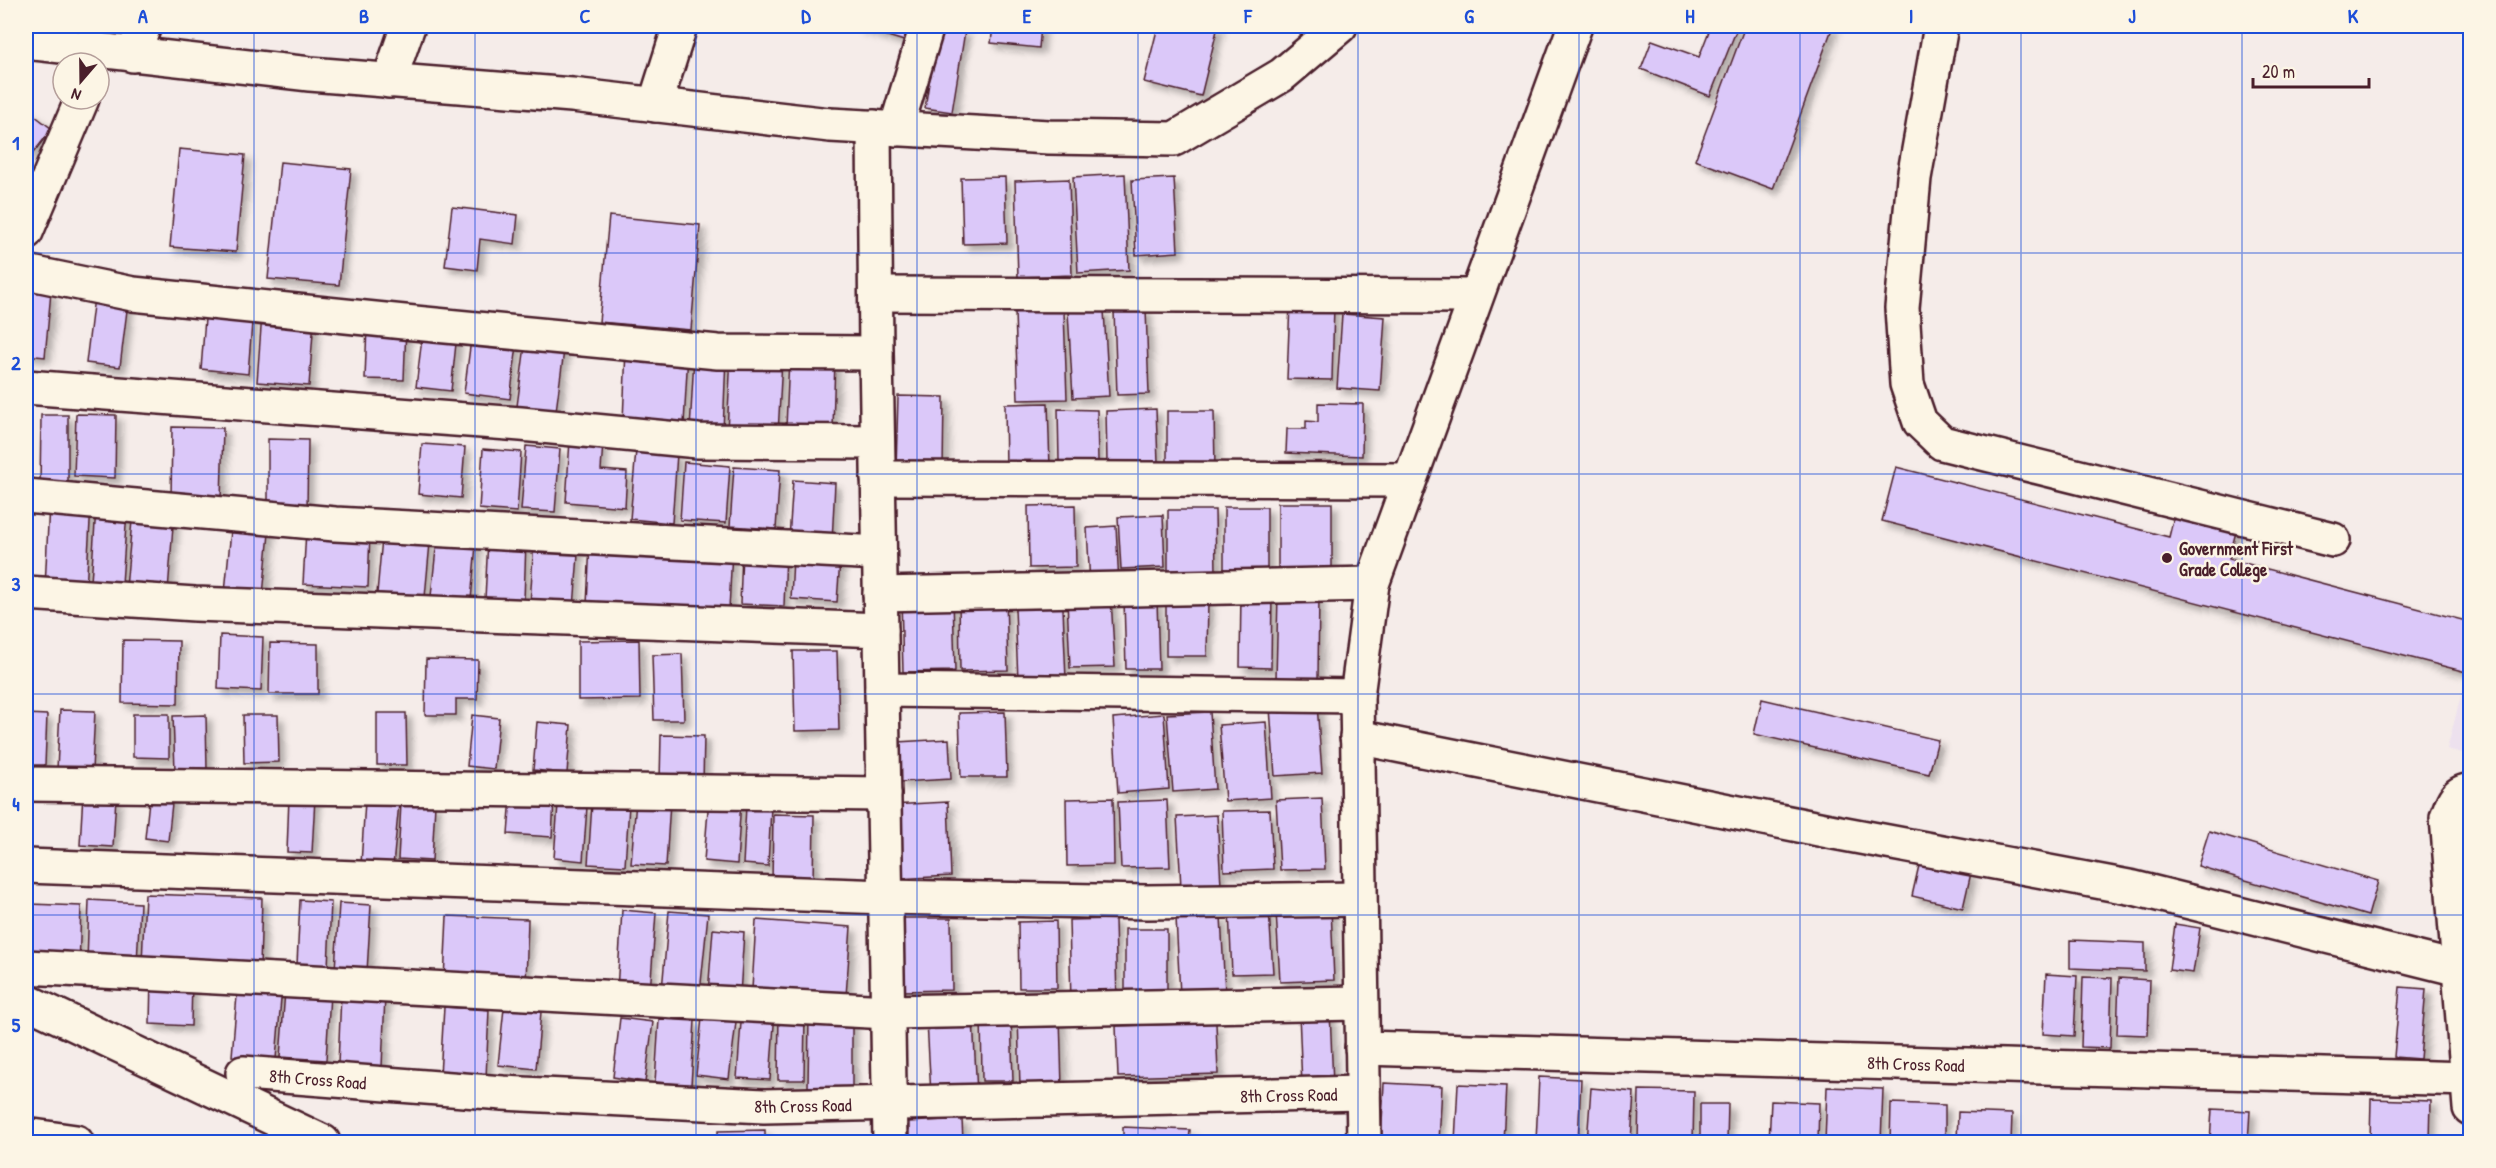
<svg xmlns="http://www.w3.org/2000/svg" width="2496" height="1168" font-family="'Patrick Hand',sans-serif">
	<defs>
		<filter id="shadow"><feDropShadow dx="5.5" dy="5.5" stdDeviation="3" flood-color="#0004"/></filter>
	</defs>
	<rect width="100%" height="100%" fill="#f5ece9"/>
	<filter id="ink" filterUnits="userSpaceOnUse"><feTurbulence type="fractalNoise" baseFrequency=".0167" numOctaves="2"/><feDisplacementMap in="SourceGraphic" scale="12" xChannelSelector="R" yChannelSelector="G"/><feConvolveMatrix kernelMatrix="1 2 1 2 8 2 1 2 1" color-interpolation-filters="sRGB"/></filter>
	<g filter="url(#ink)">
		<path fill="#ede1ee" d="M2470,662V755L2447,749Z"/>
		<path fill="#dbc8f9" stroke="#4a1f2b" stroke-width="1.5" filter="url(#shadow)" d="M855,26H909L904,41Z
			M993,26H1041L1039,48L991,43Z
			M1158,26H1218L1201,96L1144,82Z
			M1711,26H1738L1710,96L1641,69L1652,40L1699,57Z
			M1745,26H1833L1773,189L1695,160Z
			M938,27L965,31L952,112L925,108Z
			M26,109L52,129L30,157L26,154Z
			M179,149L245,155L236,252L170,247Z
			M280,162L351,169L339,285L268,279Z
			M1125,174L1129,270L1078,273L1073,177Z
			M1005,177L1007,243L963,244L961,178Z
			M1174,178L1178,252L1136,255L1132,180Z
			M1069,179L1072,275L1018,277L1015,181Z
			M452,207L518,215L515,244L480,239L477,270L445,266Z
			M609,216L700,225L691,330L599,322Z
			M26,290L51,292L45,357L26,355Z
			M94,297L128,302L120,367L86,363Z
			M1290,303L1334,305L1332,380L1287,379Z
			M206,306L253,310L248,374L201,369Z
			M1146,309L1149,394L1117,395L1114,311Z
			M1104,310L1109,396L1073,398L1068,312Z
			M1064,311L1067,399L1018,400L1015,312Z
			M262,314L314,319L309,386L257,382Z
			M1342,314L1385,317L1380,391L1337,388Z
			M367,325L406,326L404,380L365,379Z
			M423,330L457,334L451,391L416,387Z
			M472,332L518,338L510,399L464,393Z
			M526,338L565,343L556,411L517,406Z
			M626,349L688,353L684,424L623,421Z
			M694,356L726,357L723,432L690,430Z
			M731,356L782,360L778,434L727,431Z
			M789,357L835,359L833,429L786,427Z
			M898,396L944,397L943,470L896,469Z
			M1048,403L1050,468L1006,469L1005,404Z
			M1318,403L1363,404L1362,456L1286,453L1287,429H1306V421L1318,422Z
			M1058,409L1097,410L1098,461H1059Z
			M1156,409L1158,462L1107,464L1106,411Z
			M1167,411H1214L1215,470L1167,471Z
			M76,414L116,415L115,478L74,476Z
			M41,415H68V489H40Z
			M172,427L223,428L221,501L171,500Z
			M268,439L308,440L307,510H268Z
			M570,440L603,443L601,470L627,472L625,507L566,502Z
			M422,444L465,447L461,498L418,494Z
			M526,446L560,449L555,512L521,510Z
			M483,449L521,452L517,512L479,509Z
			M636,450L677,454L672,523L630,519Z
			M684,462L730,466L726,523L680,520Z
			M734,467L780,470L776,529L730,526Z
			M1896,467L2169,537L2176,508L2238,524L2229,559L2470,622V673L1882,521Z
			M793,480L835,483L832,542L789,539Z
			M49,503L91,505L86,590L45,588Z
			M1278,503H1332V584L1278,583Z
			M1075,505L1076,567L1029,568L1028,506Z
			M1224,507H1267V575H1224Z
			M96,508L127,511L122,584L91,582Z
			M133,509L174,513L168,591L126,588Z
			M1168,510H1215L1216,574H1168Z
			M1163,515L1165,567L1121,569L1118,517Z
			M232,520L270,523L263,595L225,592Z
			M1116,526L1119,584L1090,585L1087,528Z
			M383,527L431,532L425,597L377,593Z
			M306,530L370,533L368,587L303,584Z
			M438,530L477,534L471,600L431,596Z
			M534,538L579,541L574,608L530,605Z
			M488,539L526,541L524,601L485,599Z
			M590,544L732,550L729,610L587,604Z
			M742,551L786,553L784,606L740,604Z
			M793,557L840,560L837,602L791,599Z
			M1241,592L1272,593L1271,668L1240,667Z
			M1278,594L1319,595L1318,680L1276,679Z
			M1006,597L1008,670L960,671L959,598Z
			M953,598L955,671L903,672L901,599Z
			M1111,598L1115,667L1070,668L1067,600Z
			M1124,600H1157L1159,669H1126Z
			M1166,600H1208L1207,656H1166Z
			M1063,608L1066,680H1018L1015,609Z
			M220,635L263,637L261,691L218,689Z
			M123,640L179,641L178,704L122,703Z
			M639,640L640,699L578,700V641Z
			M270,643L318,644V694H269Z
			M793,651H837L839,730L795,731Z
			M682,654L684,720H654L652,655Z
			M426,659L478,660L477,699H456V715H425Z
			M1762,699L1938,740L1929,774L1754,734Z
			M1317,704L1322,773L1275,776L1270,708Z
			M60,710L95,711L92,770L57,769Z
			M1005,712L1007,777H961L959,713Z
			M1210,712L1215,789L1173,792L1167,714Z
			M377,713H406L407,765H377Z
			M26,714L47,715L45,765H26Z
			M133,714H169V758L133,757Z
			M1164,714L1169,789L1118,793L1113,718Z
			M206,715L207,771H175L173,716Z
			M243,715H278L279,762L244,763Z
			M472,715L499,718L494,769L467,766Z
			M537,722L571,725L567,773L533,770Z
			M1266,722L1271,798L1225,801L1219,725Z
			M661,735L704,736L703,783L660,782Z
			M949,739L951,779L900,782L897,742Z
			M150,791L173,794L168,841L145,838Z
			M83,794L116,797L113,847L80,845Z
			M289,797L315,798L312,853L287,852Z
			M511,797L554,800L552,837L508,834Z
			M709,797L741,799L737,864L704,861Z
			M1113,798L1114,865L1067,866L1066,799Z
			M1322,798L1325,869L1280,870L1276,800Z
			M636,800L670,802L666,866L631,864Z
			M1167,800L1170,867L1121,868L1118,802Z
			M365,801L399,803L393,866L361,864Z
			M948,802L951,876L895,879L890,805Z
			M401,803L435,804L432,861L398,859Z
			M592,803L629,805L625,866L588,864Z
			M558,804L587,807L583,861L554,858Z
			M746,805L771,807L768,866L743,864Z
			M1270,810L1273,869L1224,871L1222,811Z
			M773,814L814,815L813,884H772Z
			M1217,815L1221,885L1181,887L1177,817Z
			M2209,831L2378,881L2368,916L2198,866Z
			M1920,861L1971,873L1963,908L1912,896Z
			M145,894L262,898L260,967L142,963Z
			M89,900L140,903L137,964L87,962Z
			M300,900L331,902L328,967L297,965Z
			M339,903L371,905L367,972L335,970Z
			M30,904L81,906L79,969L28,967Z
			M1331,908L1334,980L1280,982L1276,911Z
			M1269,909L1273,973L1232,974L1229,911Z
			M622,910L656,913L650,992L617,990Z
			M669,911L708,914L700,993L662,990Z
			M447,916L528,919L526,984L444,980Z
			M1221,916L1225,993L1180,995L1176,918Z
			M899,918H951L952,990L900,991Z
			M1115,919L1117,1002L1071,1003L1069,920Z
			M756,920L851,927L846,996L752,989Z
			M1056,921L1057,988H1019L1018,922Z
			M2175,924L2200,928L2193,973L2169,970Z
			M713,929L744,932L740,995L708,993Z
			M1125,929H1167V1002H1125Z
			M2070,940L2145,943V971L2070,968Z
			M2046,974L2077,976L2074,1036L2043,1034Z
			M2083,977L2112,978L2110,1048L2081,1047Z
			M151,978L192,980L191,1026L150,1024Z
			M2119,978L2150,980L2148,1035L2117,1034Z
			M238,983L282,987L276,1059L232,1056Z
			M2400,987L2426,989L2420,1059L2394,1057Z
			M285,991L330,994L326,1060L280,1057Z
			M341,994L385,996L382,1067L338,1064Z
			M444,1007L489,1010L486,1078L440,1076Z
			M504,1008L541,1012L536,1069L498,1065Z
			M742,1008L775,1011L770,1080L737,1078Z
			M1330,1011L1333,1085L1302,1086L1299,1013Z
			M779,1013L805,1014L804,1080H778Z
			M1011,1013L1013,1081H982L981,1014Z
			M809,1015L852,1016V1087H808Z
			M1060,1016L1062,1087L1020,1088L1018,1017Z
			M620,1018L653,1022L645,1082L613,1077Z
			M702,1018L736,1022L729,1079L696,1075Z
			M659,1019L695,1021L691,1085L655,1082Z
			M973,1019L977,1093L931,1095L927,1021Z
			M1216,1023L1218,1074L1118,1077L1116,1026Z
			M1539,1077L1581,1079L1578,1142H1536Z
			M1384,1083L1442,1086L1439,1142H1381Z
			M1458,1084L1506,1086L1503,1142H1455Z
			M1827,1087L1883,1089L1881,1142H1825Z
			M1591,1088L1634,1092L1631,1142H1587Z
			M1639,1090L1694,1091L1693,1142H1638Z
			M2371,1099L2431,1101L2430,1142H2370Z
			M1771,1101L1819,1103L1818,1142H1769Z
			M1891,1103L1945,1105V1142H1890Z
			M1700,1104H1728L1727,1142H1700Z
			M2212,1109L2250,1111L2248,1142H2210Z
			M1958,1112L2012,1114L2011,1142H1957Z
			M962,1119L963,1142H909V1122Z
			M1123,1127L1190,1130L1189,1142H1123Z
			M765,1130V1142H718V1131Z"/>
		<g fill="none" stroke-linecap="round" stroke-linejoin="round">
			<defs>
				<g id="minor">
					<path d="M1941,26L1914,178L1902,308L1907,384L1920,422L1942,443L2333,540"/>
					<path d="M26,42L310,74L572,95L830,125L1049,137L1174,139L1282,75L1340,26"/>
					<path d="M133,55L144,26"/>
					<path d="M389,81L408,26"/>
					<path d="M655,105L680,26"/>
					<path d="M874,127L876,353L890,1142"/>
					<path d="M896,129L927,26"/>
					<path d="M26,232L82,99"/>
					<path d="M26,272L133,294L404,322L718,352L876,353"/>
					<path d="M876,294L1476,296"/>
					<path d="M26,387L521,424L698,441L877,442"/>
					<path d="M878,478L1409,480"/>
					<path d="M26,496L335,524L879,553"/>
					<path d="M26,593L195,604L881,630"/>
					<path d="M880,594L1372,584"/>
					<path d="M882,690L1357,696"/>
					<path d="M1357,737L1834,832L2134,888L2459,969L2470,1108"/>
					<path d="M26,784L884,794"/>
					<path d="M26,866L886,897L1147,902L1359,899"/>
					<path d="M26,967L888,1012L1360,1003"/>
					<path d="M2459,969L2447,817C2452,804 2455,791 2470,791"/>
					<path d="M26,1001L323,1142"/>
					<path id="s1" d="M1362,1048L2470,1079"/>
					<path id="s2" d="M243,1073L503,1093L764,1106L1363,1093"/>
					<path d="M26,1135L76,1142"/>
					<path d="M1364,1142L1357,696L1372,584L1575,26"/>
				</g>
			</defs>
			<use href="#minor" stroke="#4a1f2b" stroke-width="38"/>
			<use href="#minor" stroke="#fcf5e5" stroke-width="33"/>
		</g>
	</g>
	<path fill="none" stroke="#1d4ed8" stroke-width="1.5" stroke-opacity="0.55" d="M254,26V1142M475,26V1142M696,26V1142M917,26V1142M1138,26V1142M1358,26V1142M1579,26V1142M1800,26V1142M2021,26V1142M2242,26V1142M26,253H2470M26,474H2470M26,694H2470M26,915H2470"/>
	<circle fill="#4a1f2b" stroke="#fcf5e5" stroke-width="2" cx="2167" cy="558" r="6"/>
	<g text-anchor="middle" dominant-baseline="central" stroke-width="5" stroke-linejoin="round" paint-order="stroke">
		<g font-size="18" font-weight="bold" fill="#4a1f2b" stroke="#fcf5e5" text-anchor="start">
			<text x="2179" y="548">Government First<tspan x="2179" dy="21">Grade College</tspan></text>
		</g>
		<g font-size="18" fill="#4a1f2b" stroke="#fcf5e5">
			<text stroke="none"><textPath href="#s1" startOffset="554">8th Cross Road</textPath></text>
			<text stroke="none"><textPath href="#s2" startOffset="75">8th Cross Road</textPath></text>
			<text stroke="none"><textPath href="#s2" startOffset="1047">8th Cross Road</textPath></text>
			<text stroke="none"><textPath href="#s2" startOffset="561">8th Cross Road</textPath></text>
		</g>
	</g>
	<rect width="2496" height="1168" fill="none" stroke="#fcf5e5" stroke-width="66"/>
	<g transform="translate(81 81) rotate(200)"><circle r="28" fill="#fcf5e5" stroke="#b59f9b" stroke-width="1.5"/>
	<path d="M0-4.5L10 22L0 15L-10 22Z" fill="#4a1f2b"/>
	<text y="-9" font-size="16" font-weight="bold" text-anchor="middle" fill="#4a1f2b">N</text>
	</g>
	<path d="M2253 78v9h116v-9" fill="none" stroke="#4a1f2b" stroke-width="3"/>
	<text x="2262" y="78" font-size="18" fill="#4a1f2b" stroke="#fcf5e5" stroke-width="4.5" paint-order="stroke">20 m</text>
	<rect x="33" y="33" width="2430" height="1102" fill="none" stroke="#1d4ed8" stroke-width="2"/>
	<g font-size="20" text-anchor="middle" font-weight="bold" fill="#1d4ed8">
		<text x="143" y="23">A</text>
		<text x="364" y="23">B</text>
		<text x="585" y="23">C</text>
		<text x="806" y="23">D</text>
		<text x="1027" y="23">E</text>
		<text x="1248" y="23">F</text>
		<text x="1469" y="23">G</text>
		<text x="1690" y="23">H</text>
		<text x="1911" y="23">I</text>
		<text x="2132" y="23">J</text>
		<text x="2353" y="23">K</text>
		<text x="16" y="150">1</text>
		<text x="16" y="370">2</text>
		<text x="16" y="591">3</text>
		<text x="16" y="811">4</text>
		<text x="16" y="1032">5</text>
	</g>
</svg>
